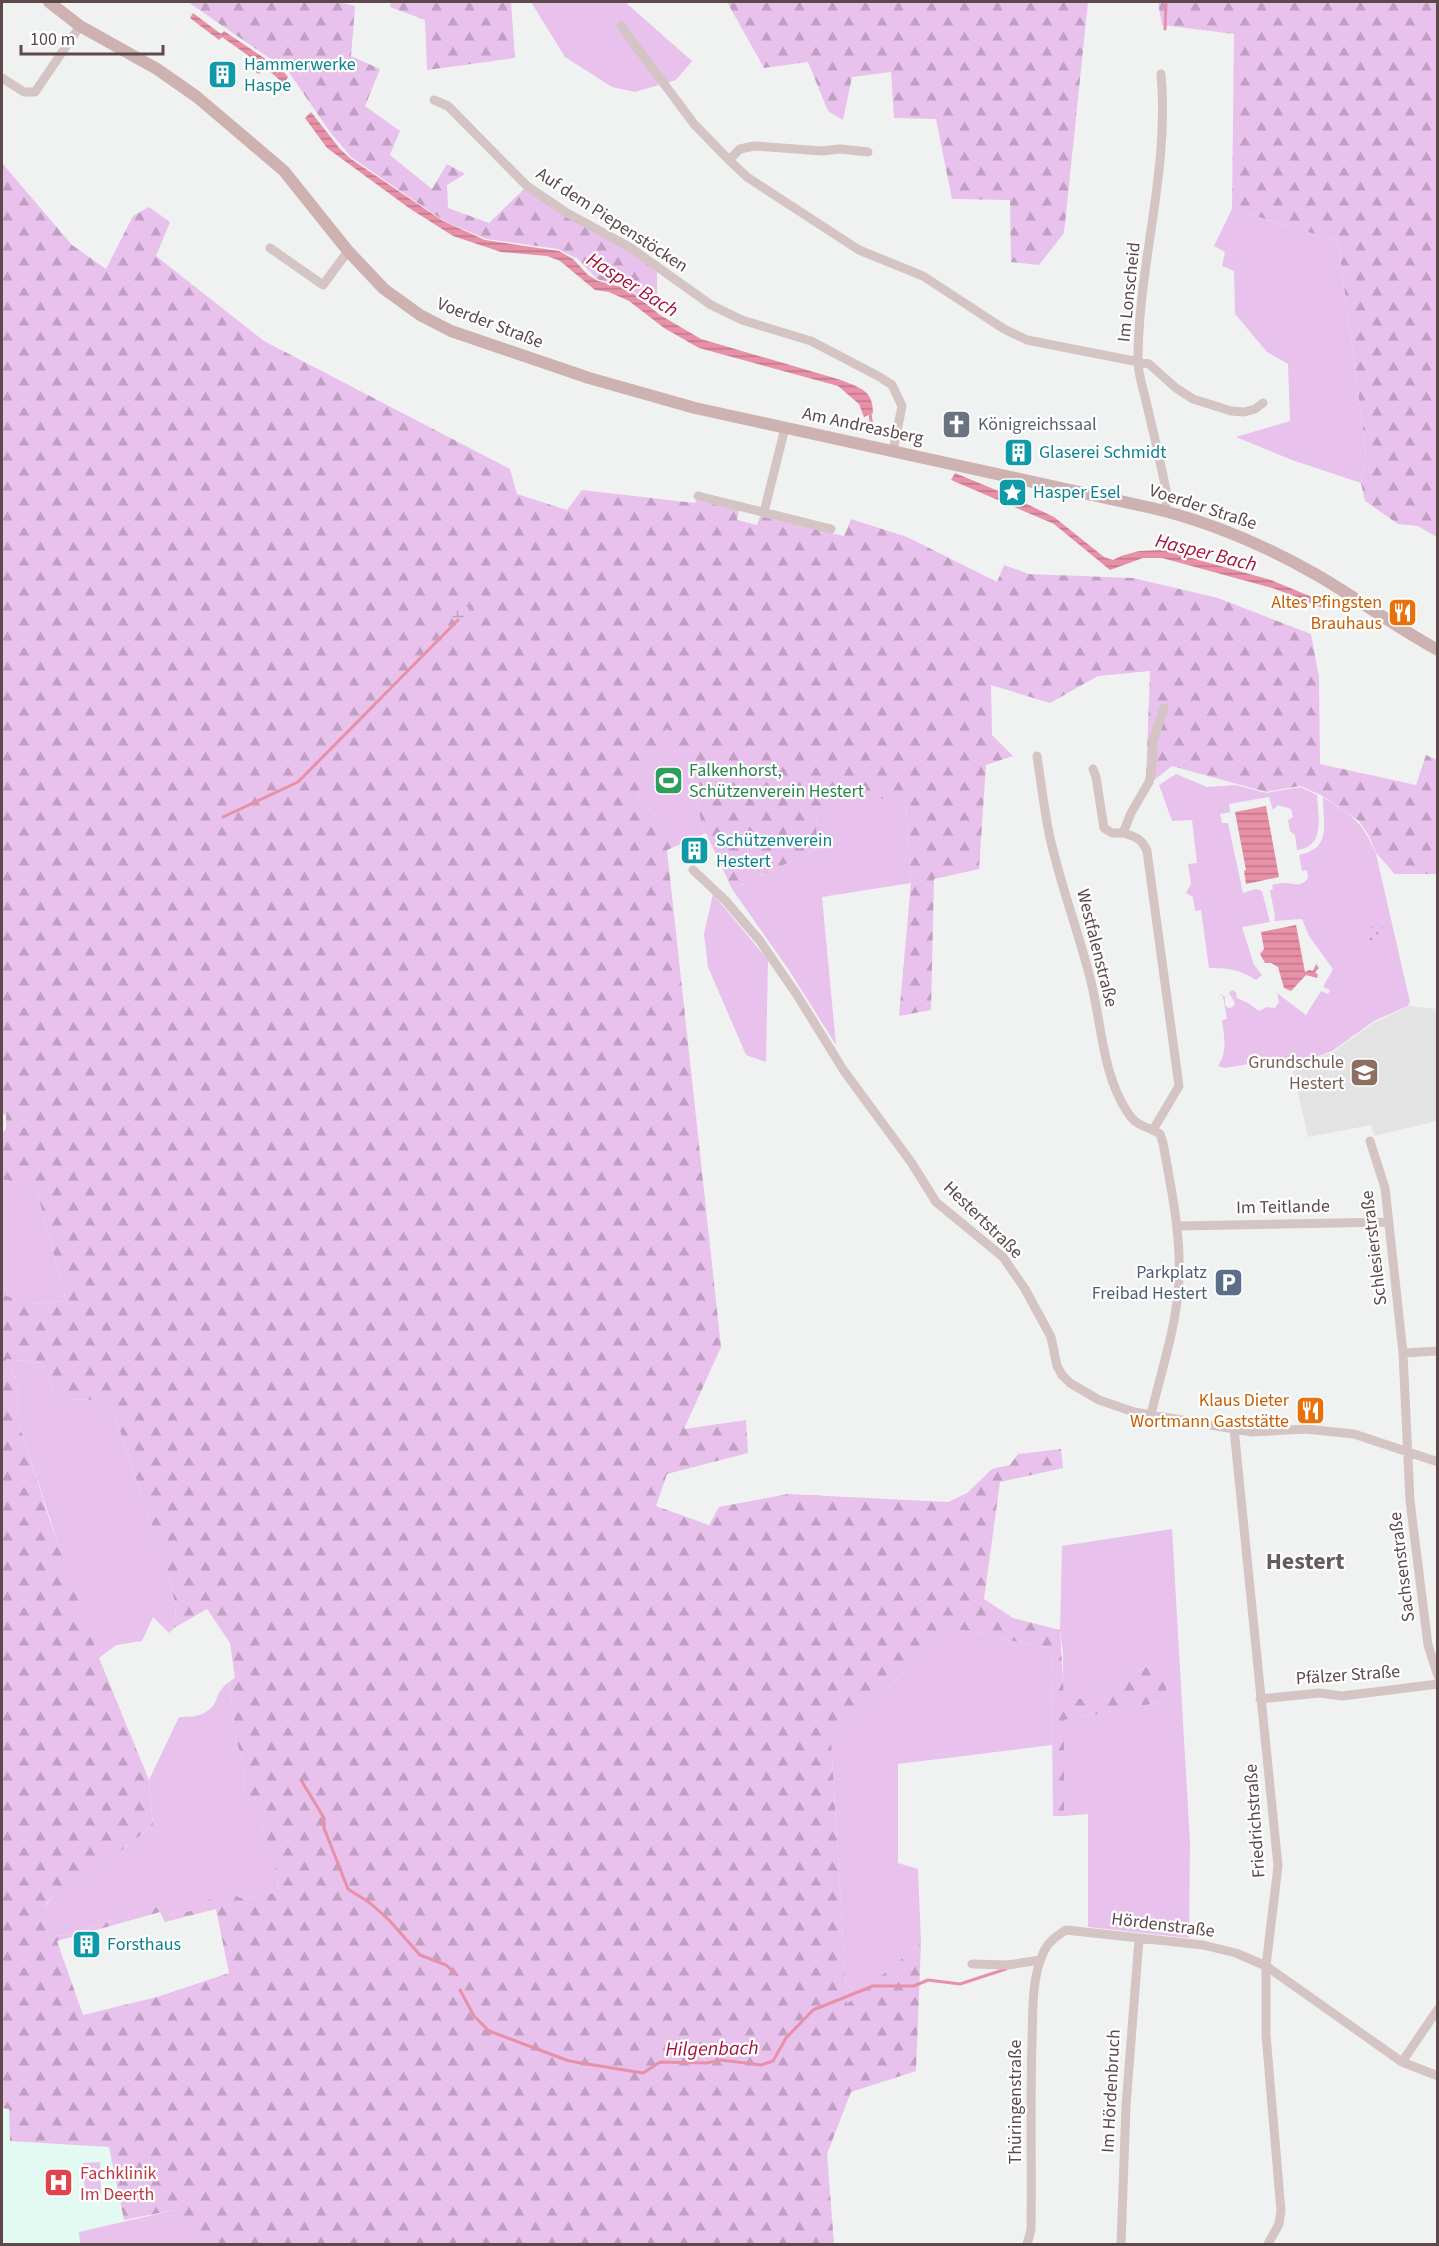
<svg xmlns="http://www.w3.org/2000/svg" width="1439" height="2246" font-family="'Source Sans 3',sans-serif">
	<defs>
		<pattern id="forest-firs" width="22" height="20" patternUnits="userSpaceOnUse" patternTransform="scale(1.5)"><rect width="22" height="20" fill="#e9c1ed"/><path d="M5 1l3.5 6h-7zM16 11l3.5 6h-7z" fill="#c09fc2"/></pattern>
		<pattern id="wetland-marsh" width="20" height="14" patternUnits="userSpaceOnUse" patternTransform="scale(1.5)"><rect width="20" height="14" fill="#e9c1ed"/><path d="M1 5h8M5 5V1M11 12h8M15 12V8" fill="none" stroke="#c09fc2"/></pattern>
		<pattern id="park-dots" width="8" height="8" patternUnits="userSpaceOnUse" patternTransform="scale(1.5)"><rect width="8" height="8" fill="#e9c1ed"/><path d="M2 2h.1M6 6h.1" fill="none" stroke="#c09fc2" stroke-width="1.8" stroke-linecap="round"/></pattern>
		<pattern id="water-rules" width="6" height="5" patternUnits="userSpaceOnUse" patternTransform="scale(1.5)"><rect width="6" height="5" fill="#e890a8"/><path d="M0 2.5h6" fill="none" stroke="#bf788b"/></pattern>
	</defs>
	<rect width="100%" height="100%" fill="#f0f2f1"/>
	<path fill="#e2e3e2" d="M1409,1006L1437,1009V1121L1374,1136L1371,1125L1308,1137L1292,1066L1333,1052L1374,1023Z"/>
	<path fill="#e2faf1" d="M9,2108L10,2141L110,2147L124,2220L80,2232V2244H2V2109Z"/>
	<path fill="#e9c1ed" d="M531,2H625L692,61L676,80L635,92L612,87L565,57Z
		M1232,209L1338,241L1366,452L1361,483L1292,460L1236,437L1290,421L1288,364L1267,352L1235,314L1234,271L1222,266L1225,252L1214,246Z
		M667,727L689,764L703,831L679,841L637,796Z
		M1176,774L1207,787L1236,785L1266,793L1300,787L1317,795C1318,816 1326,847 1297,850L1295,835L1290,831L1288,820L1293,817L1291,809L1278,805L1273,810L1269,797L1229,804L1230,812L1220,814L1222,823H1228L1243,893L1256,889L1262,891L1270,922L1242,927L1254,965L1262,975L1256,980C1236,968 1231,969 1209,968L1201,910L1195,911L1193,897L1186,893L1191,884L1188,864L1197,863L1192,820L1172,821L1159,785Z
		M855,794L906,802L911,883L822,897L836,1045L789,970L732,889L816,850L817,811Z
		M1323,797C1353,817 1361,819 1376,854L1410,1002L1408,1006L1374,1021L1332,1051L1292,1066L1249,1064L1225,1068L1218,1066C1228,1051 1224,1037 1222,1020L1227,1019L1223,997L1219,993L1225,997V1005L1228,1008L1233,1007L1235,1003L1229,993L1232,990L1236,992L1237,998L1248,1003L1259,1011L1267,1007L1275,1008L1279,1002L1277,993L1306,1015L1321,991L1328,994L1330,990L1323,987L1333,969L1309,936L1302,919L1274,921L1275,917L1270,890L1273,889L1272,885C1276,884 1280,883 1283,883C1294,882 1300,889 1308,878L1307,870L1302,871L1299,855C1332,849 1323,824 1323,797Z
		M713,894L768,960L766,1062L746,1055L708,967L704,934Z
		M2,1179L36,1188L66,1301L34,1304L5,1296L2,1268Z
		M6,1359L42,1363L54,1392L64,1399L95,1400L115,1416L166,1567L176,1606L174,1628L169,1633L153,1617L142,1641L116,1645L99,1658L70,1579L23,1437L18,1421L17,1381Z
		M1172,1529L1190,1843L1189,1938L1088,1927V1814L1064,1816V1720L1167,1701L1148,1666L1088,1699H1063V1652L1060,1630L1062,1546Z
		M952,1628L1051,1649L1052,1745L898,1764V1863L918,1869L921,1943L847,2005L831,1740Z
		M229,1682L235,1734L243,1766L244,1791L256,1812L266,1838L277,1876L278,1892L243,1899H209L206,1906L177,1915L167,1914L162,1906L149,1908L72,1934L55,1936L45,1906L54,1896L107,1862L153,1825L149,1780L179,1717C191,1717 203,1717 212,1707C220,1697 214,1694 229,1682Z
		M100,2162L101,2193L85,2194L83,2163Z
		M175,2210L205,2244H80L79,2232Z"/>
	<path fill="url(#forest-firs)" fill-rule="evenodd" d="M188,2H338L355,6L351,56L380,69L365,106L400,131L390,155L432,189L447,164L465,174L447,185L448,208L489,223L525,188L630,250L657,271V310L628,288L597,279L578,259L558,249L486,239L444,221L351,157L330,132L288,71Z
		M391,2H578V3L511,2L515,58L427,70L425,20L390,7Z
		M727,2H1088L1064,233L1039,265L1011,262L1010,200L952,199L936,119L894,118L891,72L852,77L843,120L828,111L808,62L764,68Z
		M1158,2H1437V537L1418,526L1398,524L1365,501L1361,483L1366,452L1338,241L1232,209L1234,34L1162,25Z
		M2,163L72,245L106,269L133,216L149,207L170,222L156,256L264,341L510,469L517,494L567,510L582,490L695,503L696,500L739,510L737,520L757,525L760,516L844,536L851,519L907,537L997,582L1004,565L1029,574L1133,578L1218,598L1311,634L1319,677L1320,764L1416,785L1426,755L1437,760V874H1395L1376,853L1369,836L1359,821L1321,795L1300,786L1266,792L1172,766L1153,781L1146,780L1150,671L1098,676L1050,703L991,685L992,735L1013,756L986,765L979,869L934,879L931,1010L899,1016L911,883L906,802L855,795L817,811L816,850L732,889L706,833L667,850L721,1347L684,1429L746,1420L748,1453L667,1474L656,1506L709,1525L719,1507L788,1494L948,1502L967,1493L992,1469L1010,1465L1018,1454L1061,1449L1063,1468L1000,1482L984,1599L1013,1618L1060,1630L1064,1699H1088L1148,1666L1166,1681L1167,1701L1064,1720V1816H1053L1051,1649L952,1628L831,1740L847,2004L921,1943L916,2071L851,2092L827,2154L834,2244H205L175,2210L124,2220L109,2147L10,2141L9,2109L2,2108V1268L6,1296L34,1304L66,1301L36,1188L2,1179V1133L6,1129V1115L2,1113ZM667,728L689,764L703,831L679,841L637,796ZM6,1359L42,1363L54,1392L64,1399L95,1400L115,1416L166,1567L176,1606L174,1628L207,1609L230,1643L235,1678L229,1682L235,1734L243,1766L244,1791L256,1812L266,1838L277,1876L278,1892L243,1899L229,1893L209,1899L206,1906L177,1915L167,1914L162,1906L149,1908L72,1934L55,1936L45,1905L54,1896L107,1862L153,1825L149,1780L99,1658L49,1518L18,1421L17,1381ZM216,1909L229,1973L157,1997L83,2015L57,1941L160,1912L165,1922Z"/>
	<path fill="url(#wetland-marsh)" d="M467,604L470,614L459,629L452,618L458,607Z"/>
	<path fill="url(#park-dots)" d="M1376,922L1387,931L1375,945L1364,936Z"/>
	<path fill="url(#water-rules)" d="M193,13L221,34L224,31L282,70L288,77L284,84L265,67L259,74L252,70L257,62L222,37L219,40L190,18Z
		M311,112L340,149L351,159L443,221L485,240L559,251L573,259L588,275L598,281L621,287L634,294L660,315L701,339L841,380C860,388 873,390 873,413L864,417L859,404L838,386L699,348L664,328L629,301L609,292L595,290L560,261L547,256L501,252L453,236L409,208L327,148L305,118Z
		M955,473L1008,495L1054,517L1104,557L1113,560L1121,556L1139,551L1163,550L1271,580L1331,605L1327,610L1297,597L1272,588L1162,558H1143L1110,570L1054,524L951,480Z
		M1266,806L1279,877L1246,884L1244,871L1246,870L1235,812Z
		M1296,925L1305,972L1309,970L1313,971L1316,964L1319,968L1315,972L1318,975L1317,978L1306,975L1291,991L1284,988L1278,967L1271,963H1265L1260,954L1264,949L1261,932Z"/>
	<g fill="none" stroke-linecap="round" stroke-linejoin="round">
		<path stroke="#e890a8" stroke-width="3" d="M1165,29L1166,2
			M870,413L872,428
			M223,817L298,782L458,620
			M301,1780L324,1818V1828L348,1889L370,1903L389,1920L420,1955L446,1965L457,1975
			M460,1990L474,2016L489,2031L569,2061L643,2073L660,2062L707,2063L721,2060L761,2065L773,2061L786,2038L813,2010L873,1986H914L928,1980L960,1984L1006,1969"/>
		<path stroke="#d4c4c4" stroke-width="9" d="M621,26L694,124L729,160L747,177L859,250L923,276L1004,329L1027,340L1149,364L1176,388L1193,399L1231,411L1244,412L1255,409L1263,403
			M1161,74C1170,171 1138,264 1138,361C1138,374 1143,388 1146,401C1153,431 1160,460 1166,490L1167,500L1165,511
			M2,78L24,92H35L80,26
			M434,100L448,106L527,186L567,213L631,248L711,305L742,320L811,341L878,376L892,385L902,406L893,451
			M729,160L740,149L754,146L822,151L840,149L868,152
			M270,248L323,285L348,251
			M698,496L831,529
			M764,512L785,428
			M1037,756C1041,782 1044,808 1049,833C1060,885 1080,935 1092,986C1102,1028 1103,1076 1128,1113C1134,1123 1142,1126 1153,1130
			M1093,769L1096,777L1104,828L1112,833H1123L1131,813L1149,782L1152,767L1153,741L1164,708
			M1123,833C1135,836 1142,839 1147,851L1179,1086L1153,1130L1160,1134L1163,1143C1171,1188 1181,1233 1179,1280C1177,1325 1161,1371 1151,1415
			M693,870L725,900L760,941L797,995L844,1071L911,1162L936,1202L1003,1257L1025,1289L1051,1337L1057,1366L1062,1375L1070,1383L1099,1400L1134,1412L1252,1432L1306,1429L1354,1434L1438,1462
			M1370,1141L1385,1188L1403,1353L1410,1501L1428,1645L1438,1676
			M1178,1226L1389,1222
			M1403,1353L1438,1351
			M1234,1429L1278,1866L1266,1966V2035L1281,2211L1279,2224L1268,2244
			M1260,1699L1320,1693L1342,1696L1438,1684
			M972,1964L1008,1965L1040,1960
			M1402,2062L1438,2009
			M1027,2244L1031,2230C1032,2167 1030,2105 1032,2042C1033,2013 1031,1978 1044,1951C1049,1941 1057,1936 1066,1930L1203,1945L1236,1953L1266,1966L1402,2062L1438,2076
			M1121,2244L1126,2106L1139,1939"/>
		<path stroke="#cdb2b1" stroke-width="12" d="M49,2L80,26L157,69L197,97L284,171L348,251L384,289L420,315L451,331L589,378L695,408L1152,508C1211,522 1264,545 1317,575C1358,599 1396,627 1438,650"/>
	</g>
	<defs>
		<symbol id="building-square" viewBox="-11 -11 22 22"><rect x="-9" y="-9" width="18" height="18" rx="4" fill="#0f9aa8" stroke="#fff"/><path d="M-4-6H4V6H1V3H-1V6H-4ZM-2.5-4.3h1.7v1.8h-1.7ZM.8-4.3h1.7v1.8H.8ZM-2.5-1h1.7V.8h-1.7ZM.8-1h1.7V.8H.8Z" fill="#fff"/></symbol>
		<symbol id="church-square" viewBox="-11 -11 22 22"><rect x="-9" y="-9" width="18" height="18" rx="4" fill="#6b7280" stroke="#fff"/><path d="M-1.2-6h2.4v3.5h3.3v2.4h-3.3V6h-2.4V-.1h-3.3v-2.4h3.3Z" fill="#fff"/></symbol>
		<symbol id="sight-square" viewBox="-11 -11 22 22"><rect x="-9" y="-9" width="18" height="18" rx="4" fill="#0f9aa8" stroke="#fff"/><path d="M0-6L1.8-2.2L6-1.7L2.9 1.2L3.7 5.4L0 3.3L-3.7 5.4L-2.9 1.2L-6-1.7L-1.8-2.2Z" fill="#fff"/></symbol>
		<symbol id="restaurant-square" viewBox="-11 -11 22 22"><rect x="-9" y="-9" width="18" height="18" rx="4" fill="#e8710a" stroke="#fff"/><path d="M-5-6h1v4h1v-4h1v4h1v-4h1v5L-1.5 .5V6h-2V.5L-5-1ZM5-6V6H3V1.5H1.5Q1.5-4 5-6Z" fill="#fff"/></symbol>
		<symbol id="stadium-square" viewBox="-11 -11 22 22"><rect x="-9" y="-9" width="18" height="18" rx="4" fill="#2e9e5b" stroke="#fff"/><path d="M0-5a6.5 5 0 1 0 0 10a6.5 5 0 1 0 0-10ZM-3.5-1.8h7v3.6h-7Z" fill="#fff"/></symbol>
		<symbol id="school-square" viewBox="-11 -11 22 22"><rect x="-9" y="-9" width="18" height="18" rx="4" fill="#8d6e63" stroke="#fff"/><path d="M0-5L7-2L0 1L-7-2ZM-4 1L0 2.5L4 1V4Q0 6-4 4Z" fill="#fff"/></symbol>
		<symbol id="parking-square" viewBox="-11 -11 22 22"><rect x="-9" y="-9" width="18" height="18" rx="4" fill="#5c6f8a" stroke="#fff"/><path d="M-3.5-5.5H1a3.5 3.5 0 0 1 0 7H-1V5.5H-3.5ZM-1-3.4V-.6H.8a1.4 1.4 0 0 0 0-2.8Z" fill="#fff"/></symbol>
		<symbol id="hospital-square" viewBox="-11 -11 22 22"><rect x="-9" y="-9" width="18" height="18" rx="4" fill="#e0444e" stroke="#fff"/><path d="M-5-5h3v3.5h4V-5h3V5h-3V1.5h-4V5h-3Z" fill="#fff"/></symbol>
	</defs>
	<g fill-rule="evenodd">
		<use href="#building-square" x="206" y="58" width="33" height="33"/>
		<use href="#church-square" x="940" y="408" width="33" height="33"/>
		<use href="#building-square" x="1002" y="436" width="33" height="33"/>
		<use href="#sight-square" x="996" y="476" width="33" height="33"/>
		<use href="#restaurant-square" x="1386" y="596" width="33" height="33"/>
		<use href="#stadium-square" x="652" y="764" width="33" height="33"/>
		<use href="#building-square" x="678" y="834" width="33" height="33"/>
		<use href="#school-square" x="1348" y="1056" width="33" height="33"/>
		<use href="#parking-square" x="1212" y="1266" width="33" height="33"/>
		<use href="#restaurant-square" x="1294" y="1394" width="33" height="33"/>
		<use href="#building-square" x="70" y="1928" width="33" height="33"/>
		<use href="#hospital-square" x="42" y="2166" width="33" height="33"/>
	</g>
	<g text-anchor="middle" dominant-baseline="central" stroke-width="4.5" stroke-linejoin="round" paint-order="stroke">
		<g font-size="18" fill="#0d838f" stroke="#fff" text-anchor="start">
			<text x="244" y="64">Hammerwerke<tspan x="244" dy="21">Haspe</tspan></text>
			<text x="1039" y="452">Glaserei Schmidt</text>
			<text x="1033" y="492">Hasper Esel</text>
			<text x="716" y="840">Schützenverein<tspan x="716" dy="21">Hestert</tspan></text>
			<text x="107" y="1944">Forsthaus</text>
		</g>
		<g font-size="18" fill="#5d4949" stroke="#fff">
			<text transform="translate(612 220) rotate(33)">Auf dem Piepenstöcken</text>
			<text transform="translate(1129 292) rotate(-84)">Im Lonscheid</text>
			<text transform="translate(490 323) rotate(21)">Voerder Straße</text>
			<text transform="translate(863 426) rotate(12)">Am Andreasberg</text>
			<text transform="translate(1203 507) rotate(18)">Voerder Straße</text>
			<text transform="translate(1097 948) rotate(76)">Westfalenstraße</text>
			<text transform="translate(1283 1207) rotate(-1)">Im Teitlande</text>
			<text transform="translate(983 1220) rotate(44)">Hestertstraße</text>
			<text transform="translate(1374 1248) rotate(-97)">Schlesierstraße</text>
			<text transform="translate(1402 1567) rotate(-97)">Sachsenstraße</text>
			<text transform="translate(1348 1675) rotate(-4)">Pfälzer Straße</text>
			<text transform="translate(1255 1821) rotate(-94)">Friedrichstraße</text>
			<text transform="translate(1163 1925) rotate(7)">Hördenstraße</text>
			<text transform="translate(1111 2091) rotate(-87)">Im Hördenbruch</text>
			<text transform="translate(1015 2102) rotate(-90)">Thüringenstraße</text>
		</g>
		<g font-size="18" fill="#5b616d" stroke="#fff" text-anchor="start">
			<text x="978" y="424">Königreichssaal</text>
		</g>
		<g font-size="18" fill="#c56008" stroke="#fff" text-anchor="end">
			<text x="1382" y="602">Altes Pfingsten<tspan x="1382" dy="21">Brauhaus</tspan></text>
			<text x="1289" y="1400">Klaus Dieter<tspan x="1289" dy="21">Wortmann Gaststätte</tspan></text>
		</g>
		<g font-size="18" fill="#27864d" stroke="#fff" text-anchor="start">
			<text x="689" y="770">Falkenhorst,<tspan x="689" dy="21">Schützenverein Hestert</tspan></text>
		</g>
		<g font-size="18" fill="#785e54" stroke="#fff" text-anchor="end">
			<text x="1344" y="1062">Grundschule<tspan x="1344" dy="21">Hestert</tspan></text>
		</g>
		<g font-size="18" fill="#4e5e75" stroke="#fff" text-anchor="end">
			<text x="1207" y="1272">Parkplatz<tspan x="1207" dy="21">Freibad Hestert</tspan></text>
		</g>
		<g font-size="18" fill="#be3a42" stroke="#fff" text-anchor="start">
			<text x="80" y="2173">Fachklinik<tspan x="80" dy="21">Im Deerth</tspan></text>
		</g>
		<g font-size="20" font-style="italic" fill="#a5133a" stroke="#fff">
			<text transform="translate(632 285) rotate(32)">Hasper Bach</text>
			<text transform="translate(1206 553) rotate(14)">Hasper Bach</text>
			<text transform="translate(712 2049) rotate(-1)">Hilgenbach</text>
		</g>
		<g font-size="24" font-weight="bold" fill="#655d5d" stroke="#fff">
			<text x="1305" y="1561">Hestert</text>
		</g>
	</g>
	<rect width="1439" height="2246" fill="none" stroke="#5d4949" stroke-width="6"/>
	<path d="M21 45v9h142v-9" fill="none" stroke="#5d4949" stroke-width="3"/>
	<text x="30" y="45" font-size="18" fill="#5d4949" stroke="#ffffff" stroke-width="4.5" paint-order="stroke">100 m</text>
</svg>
